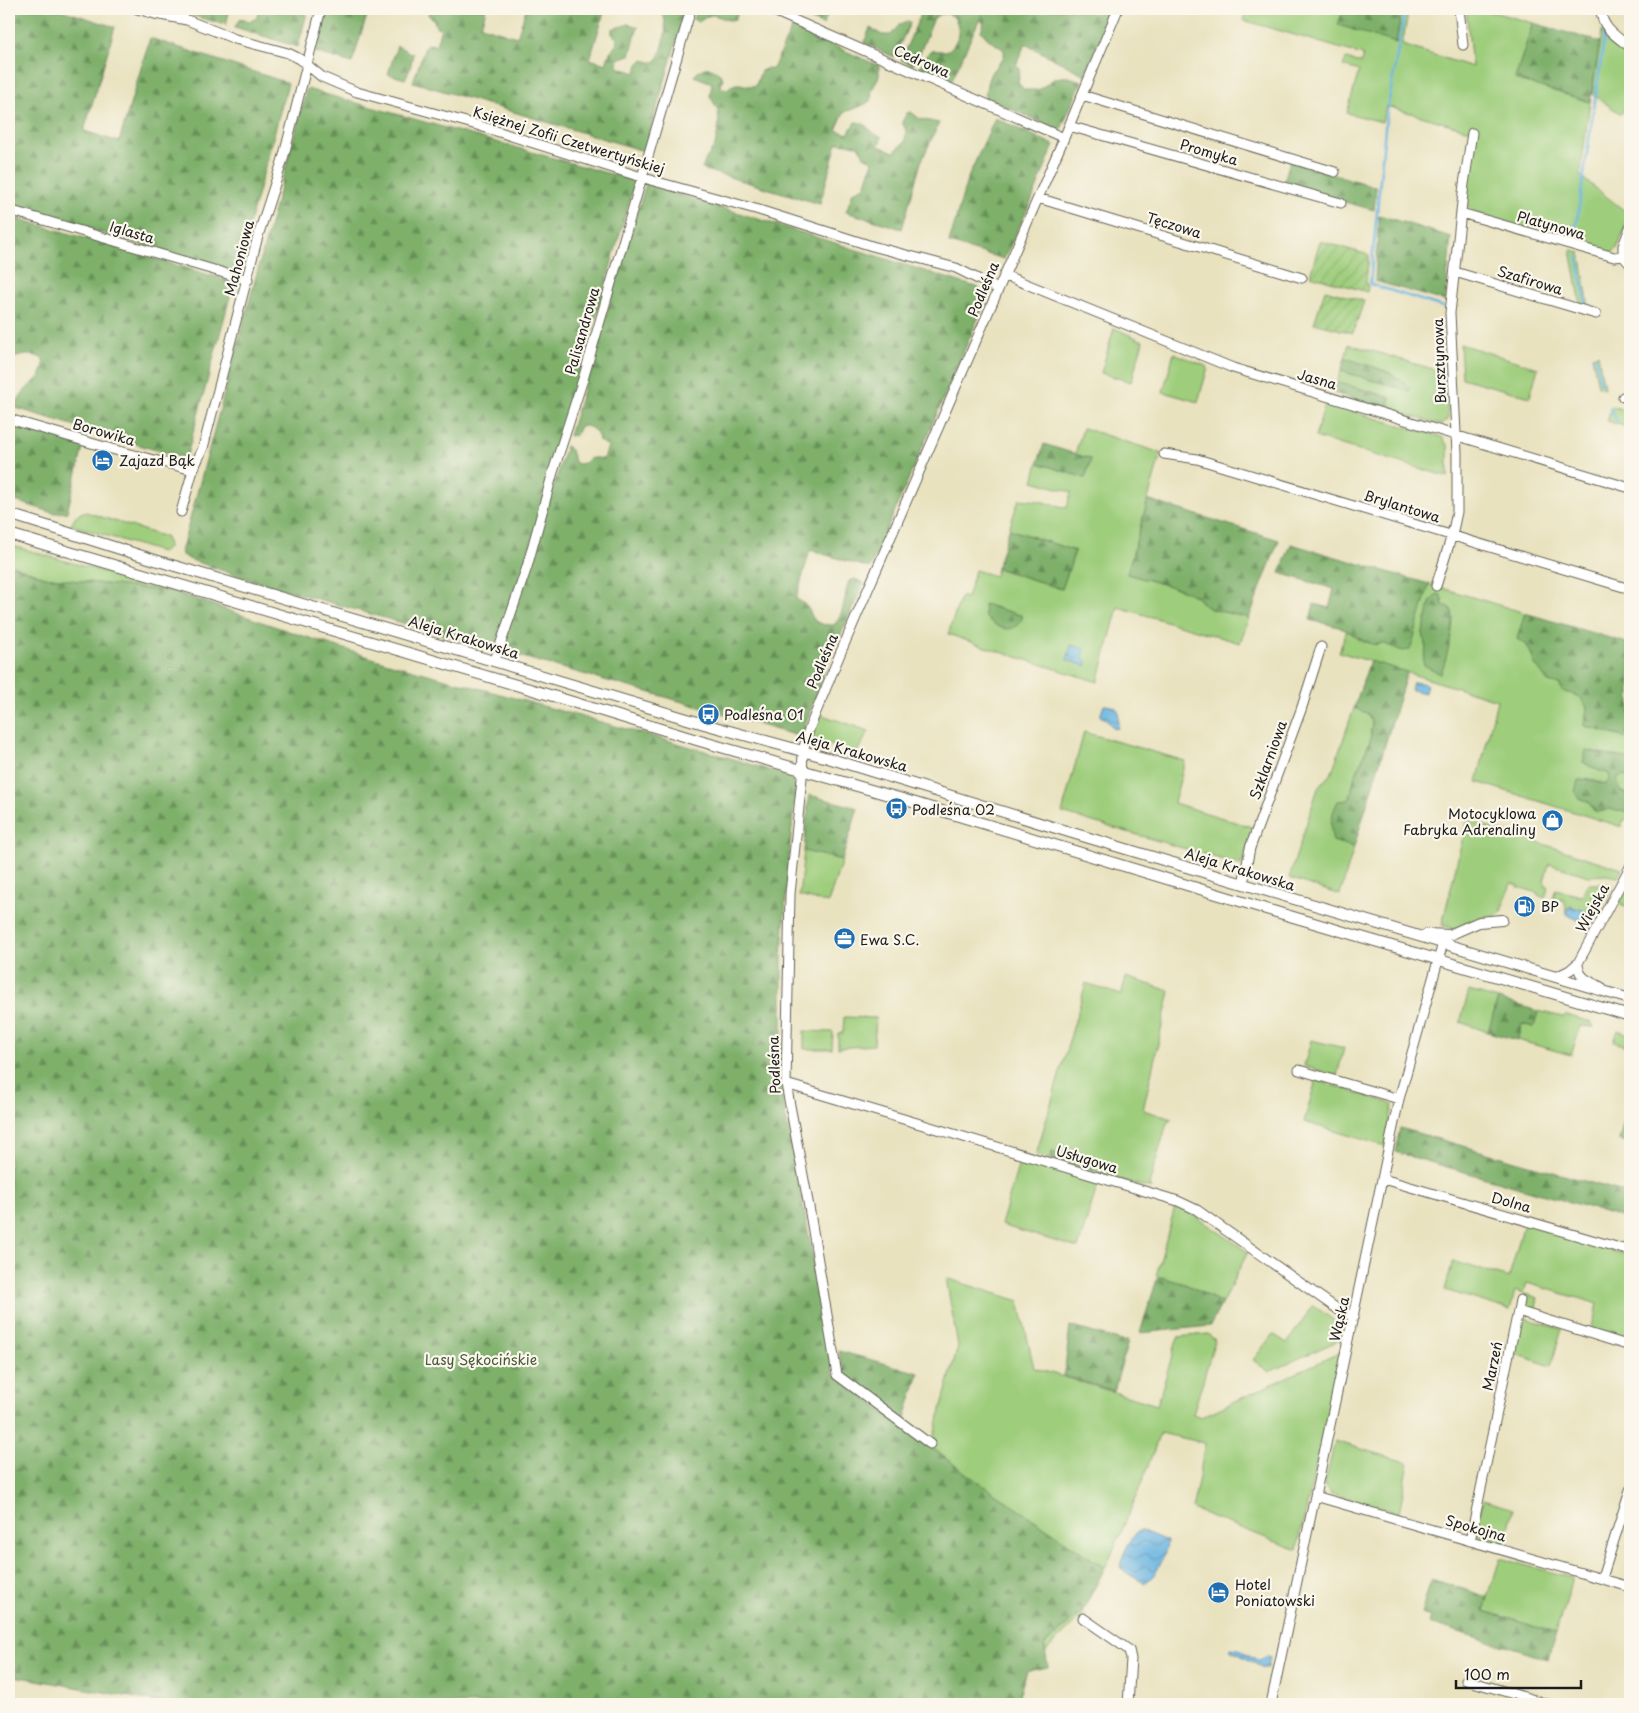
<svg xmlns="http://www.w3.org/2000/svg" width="1639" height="1713" font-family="'Playpen Sans',sans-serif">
	<defs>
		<pattern id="forest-firs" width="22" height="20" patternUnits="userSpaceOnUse" patternTransform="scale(1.25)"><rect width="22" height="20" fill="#7eb06b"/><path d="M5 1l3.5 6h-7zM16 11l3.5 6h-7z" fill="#668e57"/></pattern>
		<pattern id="garden-furrows" width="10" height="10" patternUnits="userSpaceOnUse" patternTransform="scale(1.25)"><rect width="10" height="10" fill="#9ecd7b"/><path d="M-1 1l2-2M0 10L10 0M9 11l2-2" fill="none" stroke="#88af6a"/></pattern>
		<pattern id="water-waves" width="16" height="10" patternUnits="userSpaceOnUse" patternTransform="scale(1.25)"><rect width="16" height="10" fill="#68b4e1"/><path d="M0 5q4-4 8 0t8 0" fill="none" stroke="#5592b6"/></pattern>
	</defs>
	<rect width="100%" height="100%" fill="#fbf7ec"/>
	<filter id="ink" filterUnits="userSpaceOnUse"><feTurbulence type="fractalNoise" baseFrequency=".02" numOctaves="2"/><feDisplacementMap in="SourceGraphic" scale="10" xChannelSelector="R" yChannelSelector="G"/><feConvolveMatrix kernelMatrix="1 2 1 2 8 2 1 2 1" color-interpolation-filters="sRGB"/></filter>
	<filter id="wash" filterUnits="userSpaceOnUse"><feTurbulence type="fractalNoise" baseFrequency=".0096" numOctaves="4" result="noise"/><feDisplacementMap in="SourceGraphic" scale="20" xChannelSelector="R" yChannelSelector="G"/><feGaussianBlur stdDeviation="1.12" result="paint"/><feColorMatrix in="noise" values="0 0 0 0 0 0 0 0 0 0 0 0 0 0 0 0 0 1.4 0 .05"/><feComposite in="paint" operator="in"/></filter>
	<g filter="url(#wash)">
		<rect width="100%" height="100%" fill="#e9e2bf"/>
		<path fill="#9ecd7b" stroke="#5d744c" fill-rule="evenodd" d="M1247,9H1363L1367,11L1366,15L1363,16L1396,43L1402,9H1409L1402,45L1472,67L1466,9H1489V11L1533,23L1515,79L1590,102L1580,176L1630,215L1617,249L1610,254L1475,213C1472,210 1469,208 1467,204C1463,189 1473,148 1476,132L1386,106L1382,122L1347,113L1359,71L1343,66L1346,59L1361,63L1363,55L1243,20Z
			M1602,31L1630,53V101L1621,114L1592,94Z
			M1571,250L1580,252L1589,308L1581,305Z
			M1114,328L1143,341L1131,382L1101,373Z
			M1349,344L1446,373L1448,419L1441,425L1387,409L1390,397L1337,382L1341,371L1409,391L1389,372L1345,358Z
			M1460,344L1538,368L1530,397L1462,378Z
			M1174,353L1208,367L1198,402L1163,392Z
			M1598,354L1604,388L1598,386L1592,356Z
			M1629,403L1630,428L1607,421L1612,406L1627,411Z
			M1325,404L1442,437L1448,446V477L1315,437Z
			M1083,428L1161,453L1127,574L1180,589L1196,596L1204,605L1211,609L1249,618L1240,643L1118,607L1098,682L994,650L948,634L961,596L967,598L975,570L995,576L997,568L1062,589L1075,551L1009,529L1019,499L1039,501L1067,508L1071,492L1033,481L1038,463L1085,478L1091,459L1075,454Z
			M83,512H86L165,537L167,540L168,548L164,552H161L71,525L76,516Z
			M9,545L175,592L44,577L9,564Z
			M1429,584L1525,613L1517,639L1526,644L1532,655L1534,663L1560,685L1563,691L1580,697L1587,707L1585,726L1630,739V759L1592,751L1583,762L1597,770L1608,773L1610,777L1607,783L1603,784L1587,778L1575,792L1580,799L1588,801L1593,810L1600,812L1610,809L1617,811H1630V820H1623L1622,827L1477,782L1497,700L1339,652L1347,630L1360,640L1377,645L1382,643L1391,645L1403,651ZM1442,599L1443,605L1423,661L1426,649L1423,632L1431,601Z
			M1354,708L1367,713L1372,723L1370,741L1354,779L1350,798L1348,800L1333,841L1354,847L1340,895L1289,878L1318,788L1332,772Z
			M822,715L869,731L857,752L811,740Z
			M1084,732L1185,761L1174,803L1255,828L1241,865L1062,813Z
			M1622,775L1630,777V796L1620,791L1617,778Z
			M1467,820L1622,869L1618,877L1606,875L1589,876L1549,864L1544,881L1548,888L1545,898L1538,895V893L1518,887V885L1511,883L1501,913L1498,916C1481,916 1470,921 1456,930L1442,925Z
			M804,851L842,860L828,903L799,896Z
			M1589,884H1609L1612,887L1590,926L1586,924L1591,913L1570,906L1566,914L1565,901L1553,897L1556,889L1580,896L1583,895L1586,886Z
			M1628,884H1630V907L1618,904Z
			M1126,977L1170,991L1143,1110L1172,1119L1167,1123L1149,1185L1151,1189L1094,1171L1095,1164L1052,1152L1050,1159L1036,1155L1086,983L1121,995Z
			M1469,991L1498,999L1488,1032L1460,1022Z
			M1538,1011L1563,1017L1566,1015L1591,1022L1594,1027L1581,1026L1571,1055L1517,1040L1522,1024L1534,1027Z
			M844,1017L876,1018L874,1045L838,1048V1033H843Z
			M1618,1030L1630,1035V1047L1614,1042Z
			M804,1031L833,1032L832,1049H804Z
			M1311,1040L1344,1048L1337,1076L1304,1066Z
			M1316,1080L1393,1104L1385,1146L1304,1122Z
			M1029,1161L1099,1181L1078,1248L1001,1225L1019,1163L1023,1164Z
			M1176,1203L1248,1252L1222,1303L1185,1284L1156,1276Z
			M1524,1223L1630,1256V1341L1591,1330L1598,1304L1527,1283L1523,1294L1515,1291L1510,1310L1445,1290L1453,1261L1509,1278Z
			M946,1278L1019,1301L1034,1368L1157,1405L1178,1337L1208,1334L1215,1340L1193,1414L1201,1417L1341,1352L1297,1550L1192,1509L1200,1473L1205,1443L1160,1433C1144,1479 1126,1523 1105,1568L968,1475L931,1447L958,1346Z
			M1525,1294L1538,1298L1535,1313L1525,1308Z
			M1313,1305L1347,1330L1346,1337L1269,1372L1253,1360L1273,1334L1287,1343Z
			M1521,1317L1562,1329L1551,1366L1513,1353Z
			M1335,1441L1409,1463L1399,1513L1329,1493L1325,1484Z
			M1483,1500L1513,1509L1506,1543L1478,1536L1476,1531Z
			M1500,1558L1572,1578L1556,1633L1484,1611Z
			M1082,1612L1084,1614L1046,1651L1044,1645Z"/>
		<path fill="url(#forest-firs)" stroke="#4d6644" d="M9,9H58L115,27L84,131L119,142L150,38L288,83L236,273L9,205Z
			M171,9H230L226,25L223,22L222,24Z
			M260,9H308L298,47L235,27L238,21L240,19L248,21L256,19Z
			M327,9H369L352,63L315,52Z
			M424,9H486L481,26L517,37L526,9H605L590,59L606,64L610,52L617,44V39L612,34V29L629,24L638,27L630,55L618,59V67L636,73L638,64L642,60C646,60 651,63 654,62C663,59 669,23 663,16C661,14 655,13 652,12V9H674L685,12L644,151L413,82L425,47L427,44L436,45L441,28L436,27L434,20L428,15L429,10Z
			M697,9H740L735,19C726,22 722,17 714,15C708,14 703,20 698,22L693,19Z
			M788,9H830L823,25Z
			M923,9H1105L1111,13L1085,75L1025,44L1016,65L1020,69L1018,83L1025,90H1038L1054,79L1061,77H1068L1082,81L1060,131L985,97C986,89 987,81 991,73C996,64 1006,61 1004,50L987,38L981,31L984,22L979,20L951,82L920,68C922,64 924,58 927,54C934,46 945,56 952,47C966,31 955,3 934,18L919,55L913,65L901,60Z
			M1363,9H1402L1396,43L1338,25L1343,11L1363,16L1366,15L1367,11Z
			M907,21L910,23L894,57L864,43L870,28L882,35H891L900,24Z
			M1533,23L1600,42L1590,102L1515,79Z
			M792,27L879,66V76L871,92L873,97C870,104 852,110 844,112L836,130L848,134L855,122C869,122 869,134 882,137L878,146L894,152L905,141L906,130L902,122L907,113L911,112L920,119L939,123L921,162L902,229L846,212L853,192L865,187L873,161L864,156L858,145L837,143L820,204L702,169L706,159L715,146L719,124L718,110L710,96L712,83L694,76C704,64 714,65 723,78L721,87L727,89C740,78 744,89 756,85L761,71L768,68L773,69Z
			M397,46L413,54L410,69L405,79L388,74Z
			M307,89L635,181L526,561L516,586L494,649L251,580L191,560L182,555L181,552Z
			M995,118L1054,145L1031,202L1004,259L949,243L967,180Z
			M1290,161L1376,187L1374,210L1283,185Z
			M646,184L979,288L986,300L870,568L810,550L796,599C819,609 803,626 834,625C845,614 844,595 849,581L855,579L864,583L826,667L801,737L669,698L501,651L531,562L566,446L571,450L574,461L577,464L584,463C591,456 595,458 604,459L608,446L599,441C598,431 591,425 580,426L576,435L569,436Z
			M1379,215L1451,237L1445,301L1375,281Z
			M9,216L234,282L186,459L16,408C20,383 48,383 43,359C32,352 20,355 9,360Z
			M1345,358C1369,366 1392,370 1410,388L1409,391L1341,371Z
			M1337,382L1390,398L1387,409L1334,393Z
			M9,422L84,444L67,512L54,513L9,499Z
			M1044,444L1091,459L1085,478L1038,463Z
			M1148,500L1279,540L1249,618L1211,609L1204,605L1196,596L1180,589L1127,574Z
			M1009,529L1075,551L1062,589L997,568Z
			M1291,544L1429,584L1412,644L1409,650L1403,651L1382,643C1369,648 1359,637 1347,631C1337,625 1321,623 1310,620L1314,604L1329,608L1334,589L1280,573Z
			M9,564L44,577L175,592L291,632L388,663L727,757L791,777L796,787L789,856L782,954V1098L822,1303L833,1374L968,1475L1105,1568L1082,1612L1044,1645L1048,1667L1027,1671L1016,1704H169L9,1675Z
			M1437,594L1441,595L1443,605C1445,606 1448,606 1450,608C1459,617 1445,662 1441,674L1424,665L1423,661L1426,649L1423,632L1431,601Z
			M984,604L1023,616C1014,637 998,629 985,617Z
			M1525,613L1630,644V739L1585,726L1587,707L1580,697L1563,691L1560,685L1548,682L1534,663L1532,655L1526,644L1517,639Z
			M1370,661L1407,672L1354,847L1333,841C1329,826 1331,815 1338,801L1348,800L1350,798L1354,779L1370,741L1372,723L1367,713L1354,708Z
			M1586,751L1630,759V777L1622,775L1617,778L1620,791L1630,796V811H1617L1610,809L1596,812L1588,801L1578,798L1575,792L1578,780C1590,777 1597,785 1607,783L1610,777L1608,773L1597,770L1583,762Z
			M809,795L858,808L842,860L804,851Z
			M1498,999L1538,1011L1534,1027L1522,1024L1517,1040L1488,1032Z
			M1627,1111L1630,1112V1143L1619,1140Z
			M1400,1128L1630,1194V1202L1625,1218L1395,1152Z
			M1052,1152L1096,1164L1094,1171L1050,1159Z
			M1158,1276L1185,1284L1222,1303L1210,1326L1140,1333Z
			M1070,1326L1122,1341H1128L1114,1391L1064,1376Z
			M839,1351L919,1373L904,1421L843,1376Z
			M1431,1579L1488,1597L1484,1611L1556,1633L1548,1659L1429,1623L1431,1617L1421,1614Z"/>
		<path fill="url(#garden-furrows)" stroke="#5d744c" d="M1320,241L1369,255L1366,281L1368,286L1367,292L1310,275Z
			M1325,290L1364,301L1353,333L1314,323Z"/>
		<path fill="url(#water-waves)" stroke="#42687e" d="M1071,645L1085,649L1083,657L1087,662L1086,666L1067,660Z
			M1413,682L1427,684L1425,693L1411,690Z
			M1104,705C1125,706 1117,715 1118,728L1114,729L1106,719L1100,716Z
			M1570,906L1591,913L1586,924L1566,914Z
			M1140,1530L1167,1541C1166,1555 1157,1577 1144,1583L1125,1572L1120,1567C1122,1555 1130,1537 1140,1530Z
			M1231,1648L1239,1649L1259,1661L1267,1656L1270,1657L1268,1668H1263L1230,1650Z"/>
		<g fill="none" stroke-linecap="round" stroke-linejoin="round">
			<path stroke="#68b4e1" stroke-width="2.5" d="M1405,9L1386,118L1370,284L1443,307
				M1574,240L1605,33
				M1577,255L1586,303
				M1595,356L1601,384
				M1610,409L1618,423"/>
		</g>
	</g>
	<g filter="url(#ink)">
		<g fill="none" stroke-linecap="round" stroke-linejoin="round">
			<defs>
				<path id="minor" d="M137,9L155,14L187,20L235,39L288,53L300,59L322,77L357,92L477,125L654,181L759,210L872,246L956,268L998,289
					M769,9L1064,138
					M1459,9L1463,45
					M1601,9C1601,28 1616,36 1630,47
					M1082,95L1335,172
					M1069,126L1341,203
					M1038,198L1302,278
					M9,210L248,280
					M1461,213L1614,257L1623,256
					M1623,256V246L1630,228
					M1623,256L1630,264
					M1455,272L1596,314
					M1004,275L1233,368L1630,488
					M1623,397L1630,399
					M9,419L115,450L193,470
					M1164,454L1197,459L1630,589
					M181,512L193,470L203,448L258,236L283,159L321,9
					M1436,586L1452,535L1457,512V453L1450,313L1464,184L1472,133
					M495,660L527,567L553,472L584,376L691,9
					M1243,884L1250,848L1301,710L1321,647
					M1578,963C1578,978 1589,981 1601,987
					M1556,977L1570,970L1578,963L1630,867
					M1299,1070L1399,1099
					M786,1084L1178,1201L1197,1210L1343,1313L1354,1316
					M1383,1179L1630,1251
					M1518,1311L1520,1300
					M930,1444L837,1375L809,1207L786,1084L790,894L802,778L803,751L809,729L840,654L1064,138L1118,9
					M1315,1496L1630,1587
					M1470,1541L1518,1311L1630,1346
					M1602,1578L1630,1490
					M1083,1618L1129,1650L1131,1659L1128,1704
					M1466,1680L1548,1704
					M1271,1704L1399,1099L1443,943"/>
				<path id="major" d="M9,514L155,560L704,724L828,758L1069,832L1630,999
					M9,534L543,693L700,741L899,798L1266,909L1630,1016
					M1427,934L1449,935L1479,922L1502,920"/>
			</defs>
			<use href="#minor" stroke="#646155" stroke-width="11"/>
			<use href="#major" stroke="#646155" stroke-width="12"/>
			<use href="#minor" stroke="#fff" stroke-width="9"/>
			<use href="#major" stroke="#fff" stroke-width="10"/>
		</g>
	</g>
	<defs>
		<symbol id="hotel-disc" viewBox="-11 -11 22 22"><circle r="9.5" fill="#1f6fb2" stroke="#fbf7ec"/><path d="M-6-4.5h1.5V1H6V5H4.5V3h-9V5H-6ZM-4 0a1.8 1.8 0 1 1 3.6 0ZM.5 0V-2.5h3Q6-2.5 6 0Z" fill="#fff"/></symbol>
		<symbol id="bus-disc" viewBox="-11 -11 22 22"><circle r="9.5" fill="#1f6fb2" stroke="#fbf7ec"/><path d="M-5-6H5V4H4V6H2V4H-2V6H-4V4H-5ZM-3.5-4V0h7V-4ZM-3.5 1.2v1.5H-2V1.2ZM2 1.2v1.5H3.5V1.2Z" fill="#fff"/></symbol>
		<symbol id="shop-disc" viewBox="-11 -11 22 22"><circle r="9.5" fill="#1f6fb2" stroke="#fbf7ec"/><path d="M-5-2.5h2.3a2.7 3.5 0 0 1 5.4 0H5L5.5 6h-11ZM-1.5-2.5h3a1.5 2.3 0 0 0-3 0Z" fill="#fff"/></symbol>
		<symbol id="fuel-disc" viewBox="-11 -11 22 22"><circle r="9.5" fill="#1f6fb2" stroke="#fbf7ec"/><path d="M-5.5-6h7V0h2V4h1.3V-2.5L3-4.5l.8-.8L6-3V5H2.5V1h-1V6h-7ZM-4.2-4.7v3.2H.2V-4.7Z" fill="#fff"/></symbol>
		<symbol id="office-disc" viewBox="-11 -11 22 22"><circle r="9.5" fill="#1f6fb2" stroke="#fbf7ec"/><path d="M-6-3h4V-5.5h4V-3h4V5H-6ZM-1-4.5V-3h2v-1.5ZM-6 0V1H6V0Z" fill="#fff"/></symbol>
	</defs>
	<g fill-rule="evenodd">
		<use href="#hotel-disc" x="90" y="448" width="25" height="25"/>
		<use href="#bus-disc" x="696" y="702" width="25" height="25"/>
		<use href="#bus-disc" x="884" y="796" width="25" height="25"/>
		<use href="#shop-disc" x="1540" y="808" width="25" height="25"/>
		<use href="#fuel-disc" x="1512" y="894" width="25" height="25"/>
		<use href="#office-disc" x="832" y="926" width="25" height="25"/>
		<use href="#hotel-disc" x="1206" y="1580" width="25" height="25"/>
	</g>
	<g text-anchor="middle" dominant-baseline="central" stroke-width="4.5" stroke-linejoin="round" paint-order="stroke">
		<g font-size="14" fill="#1c1c1c" stroke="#fbf7ec">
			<text transform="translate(922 61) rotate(24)">Cedrowa</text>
			<text transform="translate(569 140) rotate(17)">Księżnej Zofii Czetwertyńskiej</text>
			<text transform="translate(1209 152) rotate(16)">Promyka</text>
			<text transform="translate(1174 225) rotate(17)">Tęczowa</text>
			<text transform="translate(1551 225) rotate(16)">Platynowa</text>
			<text transform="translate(132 232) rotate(16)">Iglasta</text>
			<text transform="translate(239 258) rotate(-75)">Mahoniowa</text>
			<text transform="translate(1530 280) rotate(17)">Szafirowa</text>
			<text transform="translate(983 289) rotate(-67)">Podleśna</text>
			<text transform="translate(582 331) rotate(-74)">Palisandrowa</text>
			<text transform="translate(1439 361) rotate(-92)">Bursztynowa</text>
			<text transform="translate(1317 379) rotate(16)">Jasna</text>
			<text transform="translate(104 432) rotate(16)">Borowika</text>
			<text transform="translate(1402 506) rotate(17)">Brylantowa</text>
			<text transform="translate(464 637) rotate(17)">Aleja Krakowska</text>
			<text transform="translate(822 661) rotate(-67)">Podleśna</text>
			<text transform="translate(852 751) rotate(16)">Aleja Krakowska</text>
			<text transform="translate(1268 760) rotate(-70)">Szklarniowa</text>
			<text transform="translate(1240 869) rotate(17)">Aleja Krakowska</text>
			<text transform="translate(1592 908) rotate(-61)">Wiejska</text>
			<text transform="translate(774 1065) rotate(-92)">Podleśna</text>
			<text transform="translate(1087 1159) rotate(17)">Usługowa</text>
			<text transform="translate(1511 1202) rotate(16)">Dolna</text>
			<text transform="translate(1339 1319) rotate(-77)">Wąska</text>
			<text transform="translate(1492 1366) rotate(-78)">Marzeń</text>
			<text transform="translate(1476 1528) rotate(16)">Spokojna</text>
		</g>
		<g font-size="14" fill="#1c1c1c" stroke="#fbf7ec" text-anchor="start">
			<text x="119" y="460">Zajazd Bąk</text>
			<text x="724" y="714">Podleśna 01</text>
			<text x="912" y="809">Podleśna 02</text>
			<text x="1536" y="813" text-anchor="end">Motocyklowa<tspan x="1536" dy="16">Fabryka Adrenaliny</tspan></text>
			<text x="1541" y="906">BP</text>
			<text x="860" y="939">Ewa S.C.</text>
			<text x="1235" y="1584">Hotel<tspan x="1235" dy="16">Poniatowski</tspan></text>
		</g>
		<g font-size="14" fill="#4a5a3d" stroke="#fbf7ec">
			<text x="481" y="1359">Lasy Sękocińskie</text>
		</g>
	</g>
	<rect width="1639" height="1713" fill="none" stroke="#fbf7ec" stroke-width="30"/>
	<path d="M1456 1680v8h125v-8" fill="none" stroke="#1c1c1c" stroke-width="2.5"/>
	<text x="1464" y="1680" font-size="15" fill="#1c1c1c" stroke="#fbf7ec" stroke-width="4" paint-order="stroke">100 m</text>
</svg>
